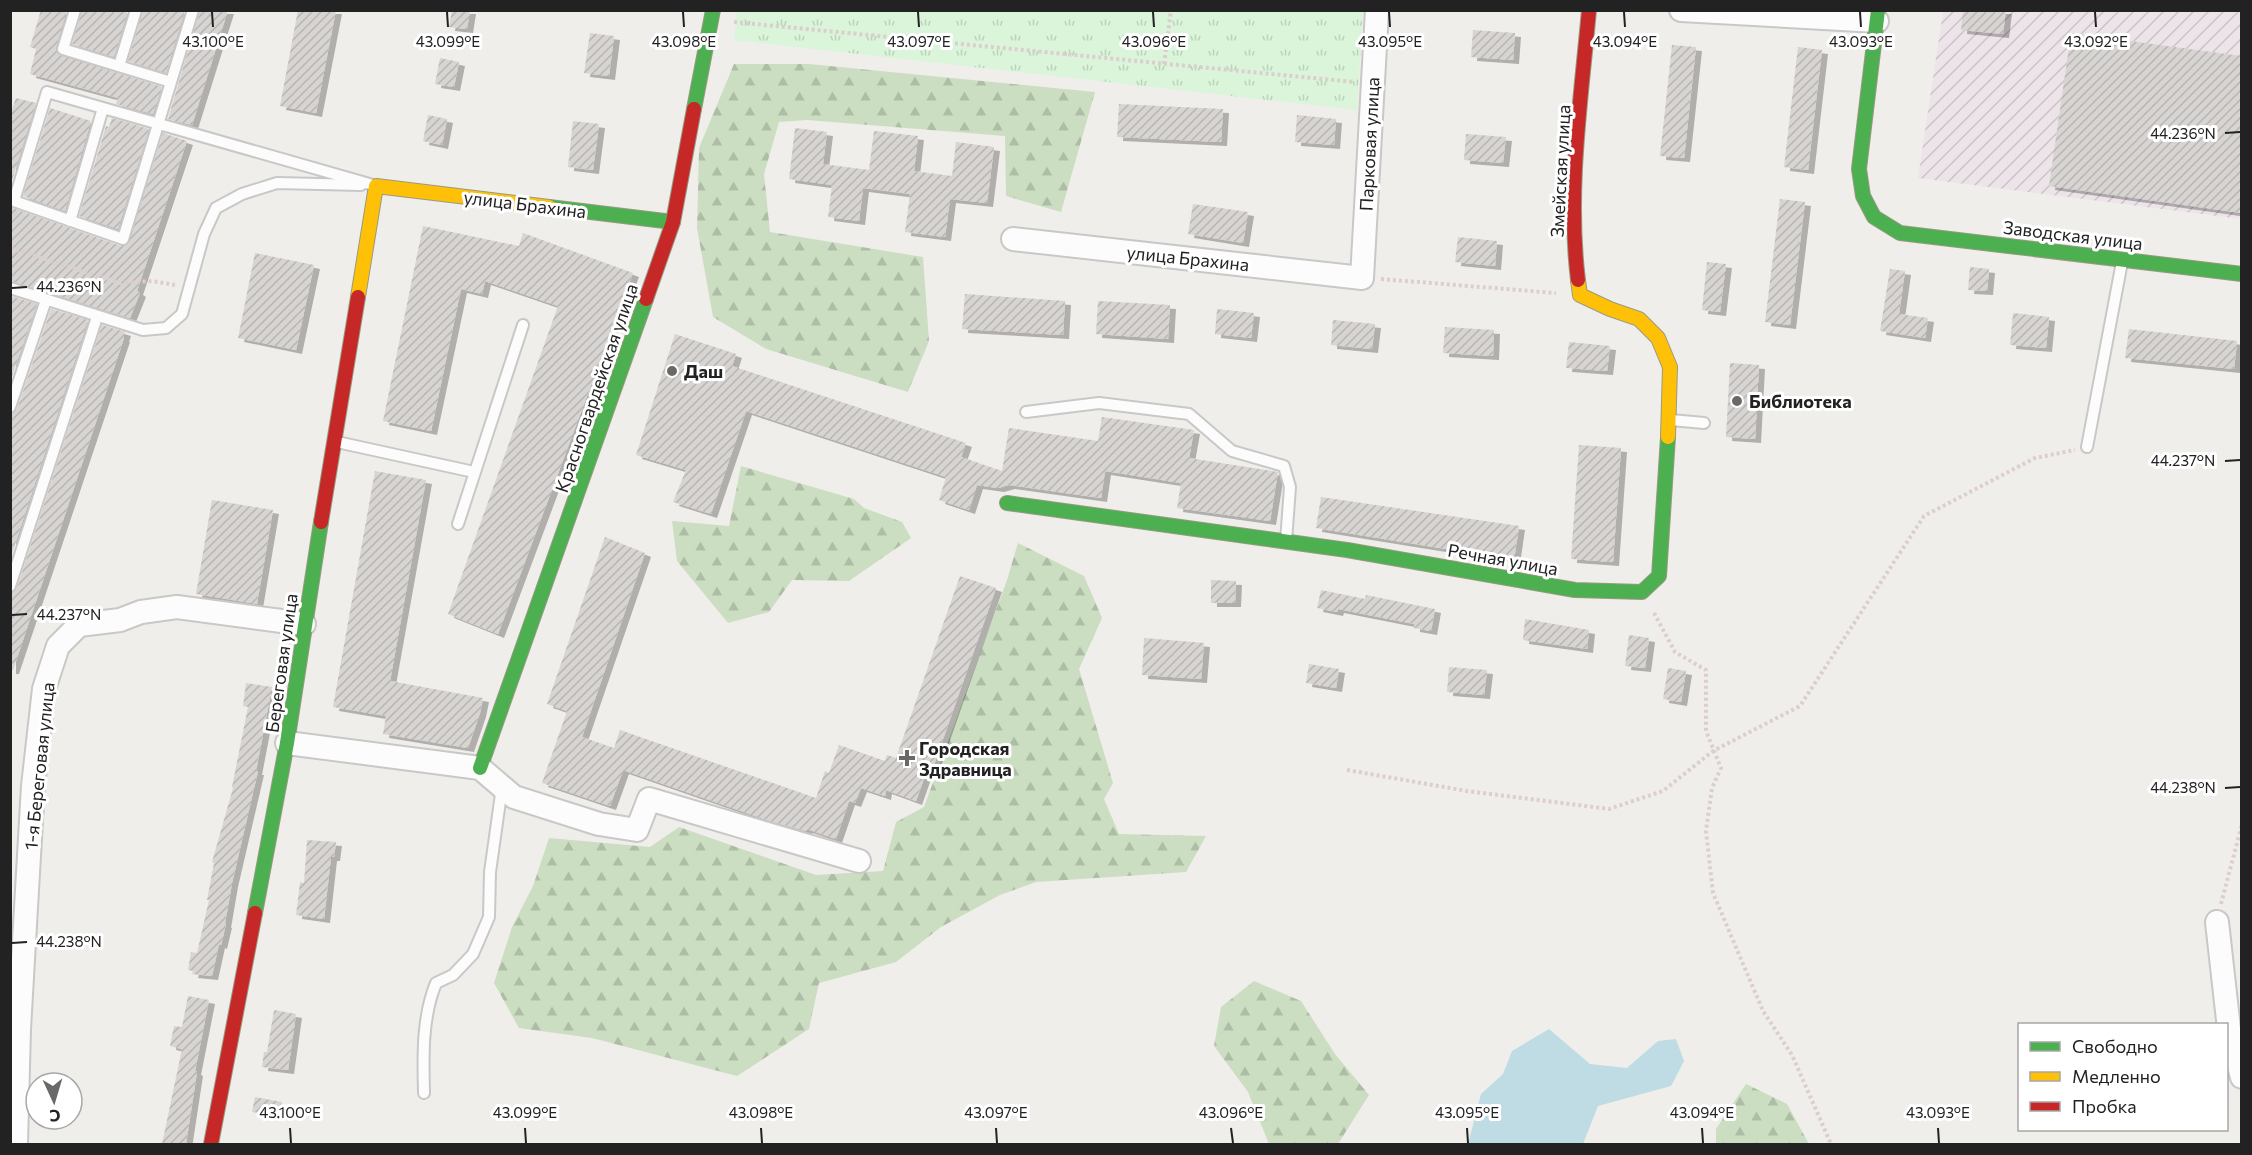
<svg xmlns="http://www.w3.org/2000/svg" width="2252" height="1155" font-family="Commissioner,sans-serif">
	<defs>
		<pattern id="industrial-furrows" width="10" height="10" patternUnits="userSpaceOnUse" patternTransform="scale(1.5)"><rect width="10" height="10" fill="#ede4e9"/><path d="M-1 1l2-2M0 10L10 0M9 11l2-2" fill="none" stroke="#cbc3c8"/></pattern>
		<pattern id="forest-firs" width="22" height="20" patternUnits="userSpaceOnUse" patternTransform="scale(1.5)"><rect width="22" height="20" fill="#cbdec1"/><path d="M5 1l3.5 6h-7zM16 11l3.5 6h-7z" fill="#aebea6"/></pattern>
		<pattern id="park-tufts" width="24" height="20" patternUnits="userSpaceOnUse" patternTransform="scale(1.5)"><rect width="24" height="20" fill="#daf5da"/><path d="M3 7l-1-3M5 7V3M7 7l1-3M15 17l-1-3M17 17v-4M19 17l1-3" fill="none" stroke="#bbd2bb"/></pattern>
		<pattern id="building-hatch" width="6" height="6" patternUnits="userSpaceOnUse" patternTransform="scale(1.5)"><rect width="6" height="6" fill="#d7d4d2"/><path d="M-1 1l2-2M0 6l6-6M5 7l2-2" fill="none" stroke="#b8b6b4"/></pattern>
		<filter id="shadow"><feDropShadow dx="6" dy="4" stdDeviation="0" flood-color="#0004"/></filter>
	</defs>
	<rect width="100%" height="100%" fill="#f0eeeb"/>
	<path fill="url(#industrial-furrows)" d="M1943,11H2241V219L1918,178Z"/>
	<path fill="url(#forest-firs)" d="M734,64H809L1095,92L1061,212L1006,196L1005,136L807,120L779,122L764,174L770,232L923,257L929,341L908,392L766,349L713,317L697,228L699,148Z
		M741,466L854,499L864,508L902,522L911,538L849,581L792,580L769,612L728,623L677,561L672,521L729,526Z
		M1018,543L1084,576L1102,618L1079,669L1113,783L1104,799L1119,834L1206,836L1186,872L1036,882L1000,895L941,927L896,962L819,983L809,1029L737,1076L592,1038L519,1028L494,983L512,927L533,886L549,838L650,847L679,827L816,875L883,871L896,822L924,807L1007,580Z
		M1254,981L1301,1001L1335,1054L1369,1095L1338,1144H1269L1248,1092L1214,1046L1221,1007Z
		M1746,1084L1787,1104L1809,1144H1716V1129Z"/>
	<path fill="url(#park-tufts)" d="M737,10L1363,11L1357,110L734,40Z"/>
	<path fill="#bfdbe3" d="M1549,1029L1590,1064L1627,1068L1658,1041L1676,1039L1684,1061L1671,1086L1598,1106L1583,1144H1468L1481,1094L1503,1074L1512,1051Z"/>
	<path fill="url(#building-hatch)" filter="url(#shadow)" d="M41,10H67L56,47L58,54L162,87L153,114L116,104L118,98L30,74L36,49L30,47Z
		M82,10H128L114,57L72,44Z
		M143,10H185L166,73L128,61Z
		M200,10H228L192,125L168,119Z
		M298,10H336L316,113L280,106Z
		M452,10H470L467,29L449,27Z
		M1963,10H2006L2003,34L1961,30Z
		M1473,30L1515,33L1513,60L1471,57Z
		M590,33L614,36L609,76L584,73Z
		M2071,33L2241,56V213L2049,186Z
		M1672,45L1696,47L1684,158L1660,156Z
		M1798,47L1822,50L1808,170L1784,167Z
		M440,58L459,62L454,87L435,84Z
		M16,98L36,103L10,187V115Z
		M1119,104L1223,109L1221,142L1117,137Z
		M50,108L91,121L65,211L23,196Z
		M428,115L447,119L442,145L423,141Z
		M1297,115L1336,119L1334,145L1295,142Z
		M112,118L149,129L118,229L79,216L106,126L109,127Z
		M573,121L599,124L593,170L568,167Z
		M795,128L827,132L823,164L869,170L874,131L918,136L914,171L952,176L956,142L994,147L987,203L950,199L945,237L905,232L910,194L863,188L859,221L828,217L832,185L789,179Z
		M163,133L187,141L137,291L140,293L130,318L10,281V207L121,246L128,244Z
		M1466,134L1506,137L1503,163L1464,160Z
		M1780,199L1805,202L1790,325L1765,322Z
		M1193,204L1248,212L1243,243L1188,234Z
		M423,226L519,246L523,233L633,273L498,634L448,614L558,306L485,281L482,294L461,289L431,431L383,421Z
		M1458,237L1497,241L1495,266L1455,262Z
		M255,253L314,265L296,350L238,338Z
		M1707,262L1726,264L1720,312L1702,310Z
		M1970,267L1989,269L1987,291L1968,290Z
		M1890,269L1905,271L1899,314L1928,318L1925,338L1880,331Z
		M965,294L1065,301L1063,335L962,329Z
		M10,296L37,304L10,382Z
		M1098,301L1170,305L1168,339L1096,334Z
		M51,309L88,320L10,560V414L17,409Z
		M1217,309L1254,313L1251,338L1215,334Z
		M2013,313L2049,317L2046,348L2010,345Z
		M1333,320L1375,324L1372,349L1331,345Z
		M102,325L125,332L123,338H124L13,670H10V593L17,588Z
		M1445,327L1494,330L1493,356L1443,353Z
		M2129,329L2237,341L2234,369L2125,358Z
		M675,334L736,354L732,366L966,443L961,457L1002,471L1009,428L1098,441L1102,417L1194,430L1189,458L1278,472L1270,521L1177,508L1181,483L1105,471L1101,498L1009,485L998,488L977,485L969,510L939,500L946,477L746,411L711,514L673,502L686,470L636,455Z
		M1569,342L1610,346L1607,371L1566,368Z
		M1730,363L1759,365L1755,439L1726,437Z
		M1579,445L1621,448L1613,562L1571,559Z
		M375,471L426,480L390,681L483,698L480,713L468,748L383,734L386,716L333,707Z
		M1321,497L1519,526L1514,560L1316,528Z
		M212,500L273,510L257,604L196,594Z
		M605,537L645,553L582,737L614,748L620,730L816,798L825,771L829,773L839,745L885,761L887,755L896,758L960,576L996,588L934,765L929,764L916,801L886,790L885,796L861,788L855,803L849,801L836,839L807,829L806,831L773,822L623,770L610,806L542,783L567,711L547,704Z
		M1211,580L1236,581L1235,603H1211Z
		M1321,590L1365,599L1366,595L1435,609L1431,631L1414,628V624L1338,609L1337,612L1317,608Z
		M1525,619L1589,630L1587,649L1523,640Z
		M1629,635L1649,638L1645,668L1625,666Z
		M1144,638L1204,643L1201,679L1142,675Z
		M1309,664L1339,669L1336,688L1306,683Z
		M1449,667L1487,670L1484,695L1447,692Z
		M1668,668L1686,671L1681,702L1663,699Z
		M246,683L272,687L256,771H258L232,883L225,924H226L221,945L219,944L212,976L192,974L193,971L188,970L191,952L197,953L209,900H207L214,863L212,862L233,788L232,787L248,707L243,706Z
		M307,840L336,842L334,857H331L324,919L296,915L300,882L304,883Z
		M188,996L209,1000L195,1071L197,1072L186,1144H162L182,1049L170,1046L174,1026L182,1027Z
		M274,1010L296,1014L288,1070L262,1067L264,1052H267Z
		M255,1097L282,1102L279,1116L252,1112Z"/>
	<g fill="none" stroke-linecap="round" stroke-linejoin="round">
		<defs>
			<path id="lane" d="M75,10L63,49L171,82
				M193,10L123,239L14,201L47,92L373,185
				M119,66L136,10
				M70,221L103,108
				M10,288L143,330L166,328L182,314L204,234L216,208L242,194L277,183L361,185
				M10,407L46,300
				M1026,412L1099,403L1189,414L1232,451L1284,466L1290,487L1286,541
				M1671,420L1704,423
				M337,442L474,472
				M2087,447L2122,262
				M458,524L523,325
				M10,586L97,317
				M424,1093C423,1056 422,1017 436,983L453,975L473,954L489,917L490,872L502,787"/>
			<path id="street" d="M1681,10L1877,21
				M1013,239L1362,278L1377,10
				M287,743L480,768L514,797L599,824L637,830L649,799L859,861
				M2217,922L2229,1029L2242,1077
				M16,1144L19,1029L33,786L44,689L58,646L79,625L120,620L141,612L177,607L304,624"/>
			<path id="fast" d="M1878,10L1859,169L1863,196L1874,217L1900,233L2242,274
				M694,109L713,10
				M549,207L673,222
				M1007,503L1347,550L1575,590L1642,592L1659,576L1668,437
				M480,768L646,299
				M255,913L287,743L321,522"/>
			<path id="slow" d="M1578,280L1580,295L1610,309L1639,319L1658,338L1670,367L1668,437
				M358,297L376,186L549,207"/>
			<path id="jam" d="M1578,280C1567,190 1581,100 1589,10
				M646,299L673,222L694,109
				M321,522L358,297
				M211,1144L255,913"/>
		</defs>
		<use href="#lane" stroke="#c9c8c7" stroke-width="14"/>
		<use href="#street" stroke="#c9c8c7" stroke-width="26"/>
		<use href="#fast" stroke="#999a82" stroke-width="16"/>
		<use href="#slow" stroke="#999a82" stroke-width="16"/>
		<use href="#jam" stroke="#999a82" stroke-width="16"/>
		<path stroke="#dccecd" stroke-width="4" stroke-dasharray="3 3" stroke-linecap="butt" d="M734,22L1354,82
			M1164,64L1171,10
			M10,248L120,283L152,281L175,285
			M1381,279L1556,293
			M1654,613L1675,652L1706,670V731L1721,768L1712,788L1706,831L1713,893L1763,1011L1792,1055L1831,1144
			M1347,770L1467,791L1609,809L1663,791L1713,751L1800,706L1924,516L2035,458L2075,450
			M2221,904L2242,824"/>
		<use href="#lane" stroke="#fdfcfc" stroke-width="10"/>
		<use href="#street" stroke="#fdfcfc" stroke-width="22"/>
		<use href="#fast" stroke="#4caf50" stroke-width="14"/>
		<use href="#slow" stroke="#ffc107" stroke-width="14"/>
		<use href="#jam" stroke="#c62828" stroke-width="14"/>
	</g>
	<path fill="none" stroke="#222" stroke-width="2" d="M212,12L213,27M447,12L448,27M683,12L684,27M918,12L919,27M1153,12L1154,27M1389,12L1390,27M1624,12L1625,27M1860,12L1861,27M2095,12L2096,27M2225,133L2240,132M12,288L27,287M2225,461L2240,460M12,615L27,614M2225,788L2240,787M12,943L27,942M290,1128L291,1143M525,1128L526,1143M761,1128L762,1143M996,1128L997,1143M1231,1128L1233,1143M1467,1128L1468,1143M1702,1128L1703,1143M1938,1128L1939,1143"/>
	<g fill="#6a6968" stroke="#fff" stroke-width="2">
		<circle cx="672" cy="371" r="6"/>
		<circle cx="1737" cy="401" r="6"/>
		<path d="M904 749h6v6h6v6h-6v6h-6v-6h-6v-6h6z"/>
	</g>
	<g text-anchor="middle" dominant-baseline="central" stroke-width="6" stroke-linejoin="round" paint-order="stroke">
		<g font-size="18" fill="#222" stroke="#fff">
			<text transform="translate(1369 144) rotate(-87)">Парковая улица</text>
			<text transform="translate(1560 171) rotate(-87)">Змейская улица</text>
			<text transform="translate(525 204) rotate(7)">улица Брахина</text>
			<text transform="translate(2073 235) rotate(7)">Заводская улица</text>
			<text transform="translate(1188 258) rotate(6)">улица Брахина</text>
			<text transform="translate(596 388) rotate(-71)">Красногвардейская улица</text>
			<text transform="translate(1503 559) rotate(10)">Речная улица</text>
			<text transform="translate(281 663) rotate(-82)">Береговая улица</text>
			<text transform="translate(39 766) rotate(-84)">1-я Береговая улица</text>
		</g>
		<g font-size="18" font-weight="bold" fill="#222" stroke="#fff" text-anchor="start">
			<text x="684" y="371">Даш</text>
			<text x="1749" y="401">Библиотека</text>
			<text x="919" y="748">Городская<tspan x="919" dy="21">Здравница</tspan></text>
		</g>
	</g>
	<g font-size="15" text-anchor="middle" fill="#222" stroke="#fff" stroke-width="6" stroke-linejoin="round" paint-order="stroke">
		<text x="213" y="47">43.100°E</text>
		<text x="448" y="47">43.099°E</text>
		<text x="684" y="47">43.098°E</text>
		<text x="919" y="47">43.097°E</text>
		<text x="1154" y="47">43.096°E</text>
		<text x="1390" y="47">43.095°E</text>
		<text x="1625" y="47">43.094°E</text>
		<text x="1861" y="47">43.093°E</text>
		<text x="2096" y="47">43.092°E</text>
		<text x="2183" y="139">44.236°N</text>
		<text x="69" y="292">44.236°N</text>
		<text x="2183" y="466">44.237°N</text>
		<text x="69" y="620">44.237°N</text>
		<text x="2183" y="793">44.238°N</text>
		<text x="69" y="947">44.238°N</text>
		<text x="290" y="1118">43.100°E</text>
		<text x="525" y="1118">43.099°E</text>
		<text x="761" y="1118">43.098°E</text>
		<text x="996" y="1118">43.097°E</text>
		<text x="1231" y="1118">43.096°E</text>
		<text x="1467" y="1118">43.095°E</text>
		<text x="1702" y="1118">43.094°E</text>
		<text x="1938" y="1118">43.093°E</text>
	</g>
	<rect width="2252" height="1155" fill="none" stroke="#222222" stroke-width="24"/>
	<rect x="2018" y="1023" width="210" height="108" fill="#ffffff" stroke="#a7a7a7" stroke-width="1.5"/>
	<rect x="2030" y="1042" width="30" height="9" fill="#4caf50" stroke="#a7a7a7" stroke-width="1.5"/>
	<text x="2072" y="1053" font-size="18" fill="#222222">Свободно</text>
	<rect x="2030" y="1072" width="30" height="9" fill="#ffc107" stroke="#a7a7a7" stroke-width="1.5"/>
	<text x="2072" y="1083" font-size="18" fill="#222222">Медленно</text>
	<rect x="2030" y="1102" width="30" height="9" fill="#c62828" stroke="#a7a7a7" stroke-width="1.5"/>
	<text x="2072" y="1113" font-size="18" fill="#222222">Пробка</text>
	<g transform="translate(54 1101) rotate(176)"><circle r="28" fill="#ffffff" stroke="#a7a7a7" stroke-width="1.5"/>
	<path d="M0-4.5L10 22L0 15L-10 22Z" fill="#6a6968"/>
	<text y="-9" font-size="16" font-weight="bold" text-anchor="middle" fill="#222222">С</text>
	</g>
</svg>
